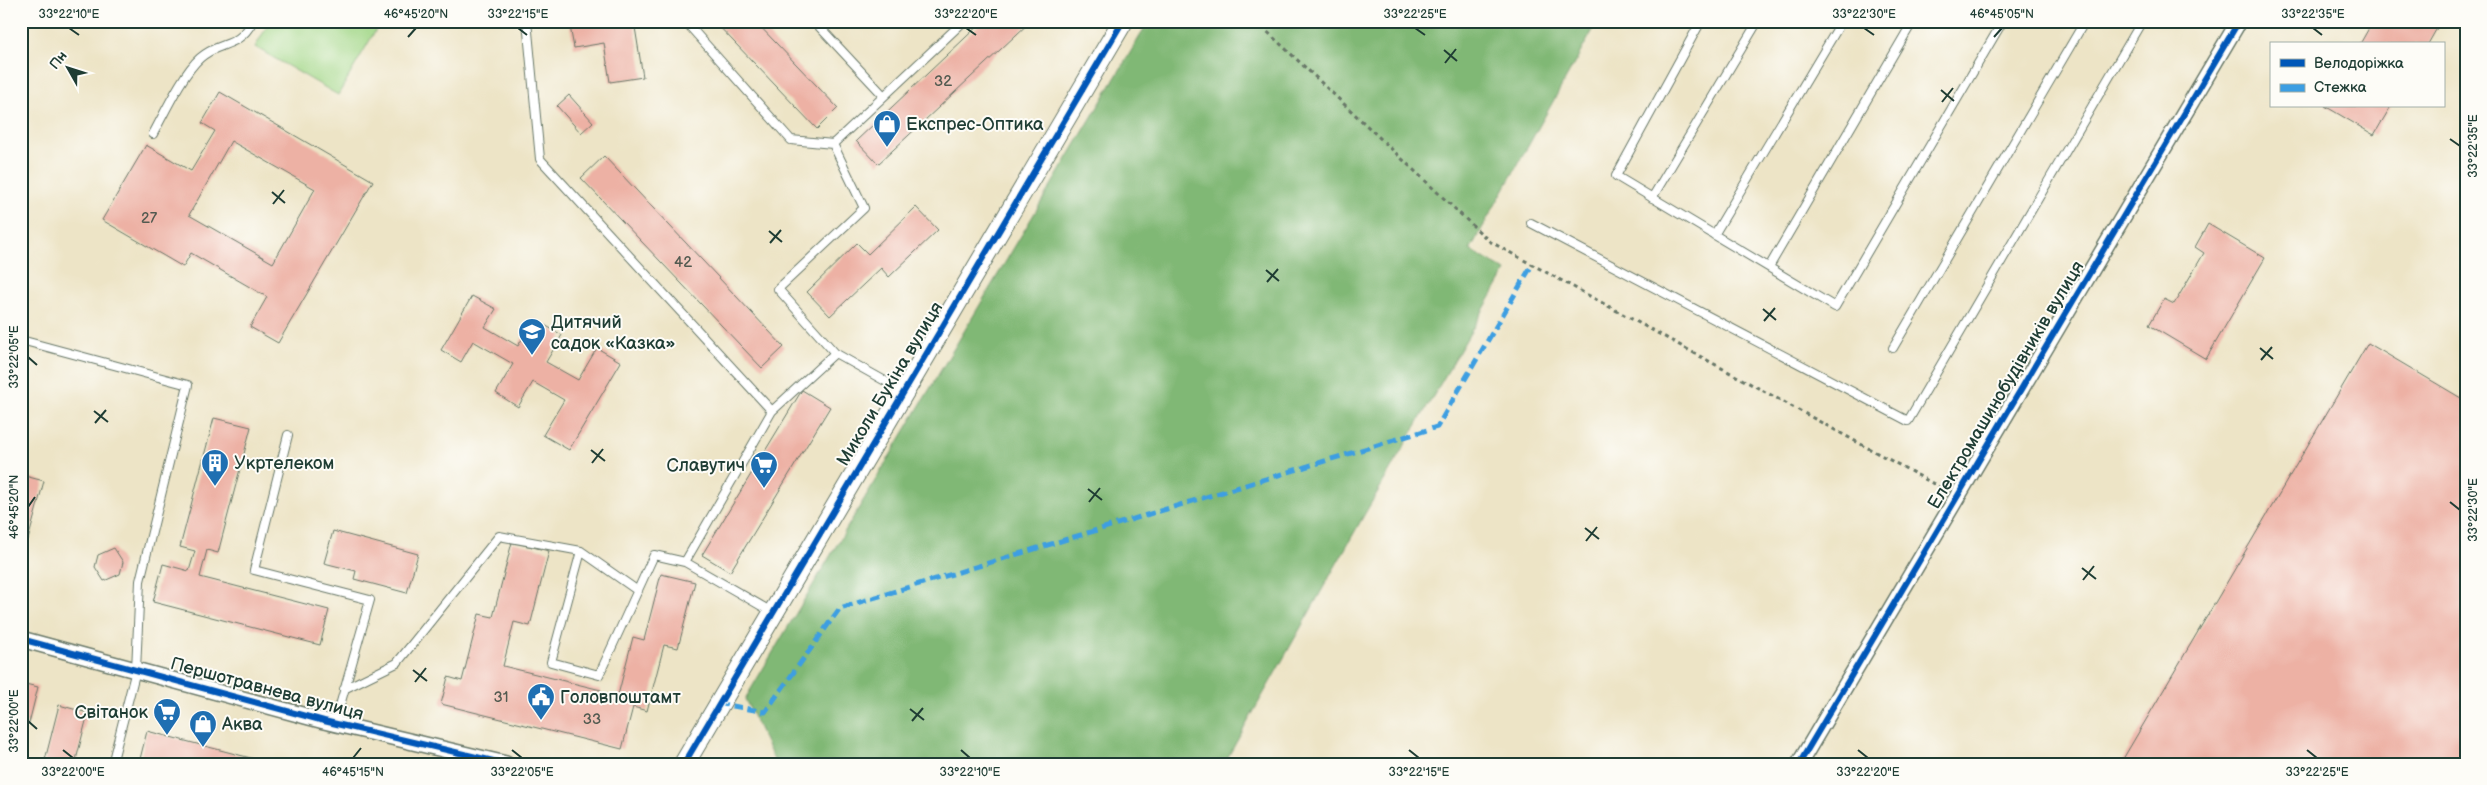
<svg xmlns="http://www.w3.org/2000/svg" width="2487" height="785" font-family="'Balsamiq Sans',sans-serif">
	<rect width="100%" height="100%" fill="#fdfcf7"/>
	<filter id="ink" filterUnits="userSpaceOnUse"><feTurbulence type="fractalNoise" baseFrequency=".02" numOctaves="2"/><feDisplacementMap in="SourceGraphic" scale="10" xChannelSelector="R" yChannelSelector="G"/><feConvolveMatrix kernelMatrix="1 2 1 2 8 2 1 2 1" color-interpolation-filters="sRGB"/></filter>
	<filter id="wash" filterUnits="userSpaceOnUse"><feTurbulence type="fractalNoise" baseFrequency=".0096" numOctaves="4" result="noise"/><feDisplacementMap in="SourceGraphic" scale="20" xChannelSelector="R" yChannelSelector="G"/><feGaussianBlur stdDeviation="1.12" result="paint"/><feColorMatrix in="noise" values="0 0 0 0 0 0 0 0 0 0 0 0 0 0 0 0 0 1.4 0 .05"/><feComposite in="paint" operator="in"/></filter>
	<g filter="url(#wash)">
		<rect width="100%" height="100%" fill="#ede4c6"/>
		<path fill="#a1d787" stroke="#608a5e" d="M270,21H381L338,95L255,47Z"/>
		<path fill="#80b874" stroke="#507a54" d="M1149,21H1598L1470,250L1506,271L1363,517L1224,764H776L745,699Z"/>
		<g id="blocks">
			<path fill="#edb1a4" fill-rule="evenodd" d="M569,21H634L643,77L610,82L604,43L574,48Z
				M714,21H755L838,108L817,129Z
				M983,21H1031L878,164L856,141Z
				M2373,21H2441L2428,44H2360Z
				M220,92L373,181L278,343L250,327L267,297L191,253L183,267L102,220L146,145L191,171L215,131L202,123ZM231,141L315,189L273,263L189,215Z
				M569,95L593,122L581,133L557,106Z
				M2325,106H2391L2374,135Z
				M604,156L784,347L762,368L581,178Z
				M916,207L938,230L889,277L881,268L830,316L807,292L857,243L868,254Z
				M2208,224L2265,258L2206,359L2149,325L2164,299L2174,304L2204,253L2195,247Z
				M472,296L496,309L485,327L518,346L534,319L562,335L546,362L578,380L597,348L621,362L569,450L543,435L564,400L533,382L518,407L496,393L513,364L473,341L461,362L441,350Z
				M2368,343L2466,401V764H2120Z
				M802,390L830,407L730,572L702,555Z
				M214,418L251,427L218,553L207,550L200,577L329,610L320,645L153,602L163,564L189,571L195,551L180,547Z
				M21,475L44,481L28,540L21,538Z
				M333,531L418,554L407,593L354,579L356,571L324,563Z
				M512,542L549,551L530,626L514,622L503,666L601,690L598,698L616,703L633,637L644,640L661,574L695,582L678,648L664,645L647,711L633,707L622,749L441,704L448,677L462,681L479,614L493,617Z
				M114,548L123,562L120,574L104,581L95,567L98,555Z
				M21,683L38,687L29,723L21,721Z
				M59,705L88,713L75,764H44Z
				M147,731L270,763V764L139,763Z"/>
		</g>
	</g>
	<g filter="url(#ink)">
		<use href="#blocks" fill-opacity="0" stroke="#677767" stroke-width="1"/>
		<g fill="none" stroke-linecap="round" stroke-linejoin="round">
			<defs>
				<path id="service" d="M527,21L540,159L772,411
					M685,21L791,140L833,144L964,21
					M814,21L884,96
					M1701,21L1616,176L1835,307L2003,21
					M153,134C165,112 183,73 200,58C220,40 237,50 253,21
					M833,144L864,208L778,289L835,353L903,391
					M1652,198L1758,21
					M1531,223L1908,421L2142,21
					M1714,235L1842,21
					M1769,267L1913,21
					M21,340L188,385L140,581L136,670L112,764
					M1893,348L2085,21
					M288,435L254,570L370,600L335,723
					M581,551L551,662L599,675L654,555L685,562L772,612
					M685,562L772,411L835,353
					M344,689L397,663L499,536L581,551L638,591"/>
				<path id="minor" d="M21,639L324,721L506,764
					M1799,764L2239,21"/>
				<path id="tertiary" d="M684,764L1123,21"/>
			</defs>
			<use href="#service" stroke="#677767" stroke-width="10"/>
			<use href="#minor" stroke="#677767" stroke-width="18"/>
			<use href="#tertiary" stroke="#677767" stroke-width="22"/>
			<path stroke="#677767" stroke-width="3" stroke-dasharray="4 4" stroke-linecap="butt" d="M1256,21L1489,241L1943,489"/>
			<use href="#service" stroke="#fff" stroke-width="8"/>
			<use href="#minor" stroke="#fff" stroke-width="15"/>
			<use href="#tertiary" stroke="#fff" stroke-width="20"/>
			<path stroke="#3c9ee2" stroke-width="5" stroke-dasharray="10 5" stroke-linecap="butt" d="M717,703L765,712L840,608L1437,427L1532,265"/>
			<defs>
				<path id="cycleway" d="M21,639L324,721L506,764
					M684,764L1123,21
					M1799,764L2239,21"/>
			</defs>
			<use href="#cycleway" stroke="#fdfcf7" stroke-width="9"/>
			<use href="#cycleway" stroke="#0057b8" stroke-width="6"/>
		</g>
	</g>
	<path fill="none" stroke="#1f3d34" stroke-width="2" d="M69,28L79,35M518,28L527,35M966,28L976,35M1415,28L1425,35M1864,28L1874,35M2313,28L2322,35M408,37L416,28M1994,37L2002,28M1444,50L1457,61M1445,63L1456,49M1941,90L1954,101M1942,102L1953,88M2450,139L2460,146M272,192L285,203M273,204L284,190M769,231L782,242M770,243L781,230M1266,270L1279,281M1267,282L1278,269M1763,309L1776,320M1764,321L1775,308M2260,348L2273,359M28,357L37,365M2261,360L2272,347M94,411L108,422M95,423L106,410M591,450L605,461M592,463L603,449M1088,489L1102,500M1089,502L1100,488M2450,502L2460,510M28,507L35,497M1585,528L1599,539M1586,541L1597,527M2082,568L2096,579M2083,580L2094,566M413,670L427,681M415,682L426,668M910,709L924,720M28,721L37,729M912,721L923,708M63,750L73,758M512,750L522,758M961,750L970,758M1409,750L1419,758M1858,750L1868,758M2307,750L2317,758M353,758L361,748"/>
	<defs>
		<symbol id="shop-pin" viewBox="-11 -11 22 30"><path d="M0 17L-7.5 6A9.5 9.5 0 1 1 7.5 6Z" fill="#1f6fb2" stroke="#fdfcf7"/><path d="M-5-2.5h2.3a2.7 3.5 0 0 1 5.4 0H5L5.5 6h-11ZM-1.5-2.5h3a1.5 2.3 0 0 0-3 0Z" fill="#fff"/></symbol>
		<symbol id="school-pin" viewBox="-11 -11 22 30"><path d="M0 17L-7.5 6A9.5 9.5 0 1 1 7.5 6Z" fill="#1f6fb2" stroke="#fdfcf7"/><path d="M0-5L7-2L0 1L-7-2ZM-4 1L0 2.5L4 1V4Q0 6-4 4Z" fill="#fff"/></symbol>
		<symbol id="building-pin" viewBox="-11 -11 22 30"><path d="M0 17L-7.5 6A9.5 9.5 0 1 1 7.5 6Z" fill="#1f6fb2" stroke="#fdfcf7"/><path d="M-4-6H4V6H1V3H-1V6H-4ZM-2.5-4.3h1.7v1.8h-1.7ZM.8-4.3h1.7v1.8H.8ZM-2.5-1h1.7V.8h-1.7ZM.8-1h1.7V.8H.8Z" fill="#fff"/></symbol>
		<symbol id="supermarket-pin" viewBox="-11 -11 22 30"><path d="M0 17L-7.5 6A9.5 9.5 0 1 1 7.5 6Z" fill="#1f6fb2" stroke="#fdfcf7"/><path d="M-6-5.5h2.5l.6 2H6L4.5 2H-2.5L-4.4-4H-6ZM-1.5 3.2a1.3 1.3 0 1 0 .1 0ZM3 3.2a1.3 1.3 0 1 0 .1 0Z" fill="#fff"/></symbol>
		<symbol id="civic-pin" viewBox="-11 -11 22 30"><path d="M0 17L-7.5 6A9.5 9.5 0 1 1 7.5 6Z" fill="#1f6fb2" stroke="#fdfcf7"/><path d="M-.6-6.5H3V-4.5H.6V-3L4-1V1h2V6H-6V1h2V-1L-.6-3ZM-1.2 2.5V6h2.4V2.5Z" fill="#fff"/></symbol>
	</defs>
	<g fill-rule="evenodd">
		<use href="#shop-pin" x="871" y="108" width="32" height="43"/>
		<use href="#school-pin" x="516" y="316" width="32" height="43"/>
		<use href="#building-pin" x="199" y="447" width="32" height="43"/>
		<use href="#supermarket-pin" x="748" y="449" width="32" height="43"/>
		<use href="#civic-pin" x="525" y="681" width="32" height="43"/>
		<use href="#supermarket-pin" x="151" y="696" width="32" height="43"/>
		<use href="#shop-pin" x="187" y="708" width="32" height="43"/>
	</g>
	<g text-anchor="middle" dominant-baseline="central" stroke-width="4" stroke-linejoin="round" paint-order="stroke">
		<g font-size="15" fill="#525a50">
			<text x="943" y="81">32</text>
			<text x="149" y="218">27</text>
			<text x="683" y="262">42</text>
			<text x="501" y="697">31</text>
			<text x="592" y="719">33</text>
		</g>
		<g font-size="18" fill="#1f3d34" stroke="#fdfcf7" text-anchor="start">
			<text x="906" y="124">Експрес-Оптика</text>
			<text x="551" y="322">Дитячий<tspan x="551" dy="21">садок «Казка»</tspan></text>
			<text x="234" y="463">Укртелеком</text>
			<text x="745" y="465" text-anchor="end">Славутич</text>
			<text x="560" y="697">Головпоштамт</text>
			<text x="148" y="712" text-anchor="end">Свiтанок</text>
			<text x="222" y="724">Аква</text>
		</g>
		<g font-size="18" fill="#1f3d34" stroke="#fdfcf7">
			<text transform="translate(890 384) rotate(-59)">Миколи Букіна вулиця</text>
			<text transform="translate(2006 385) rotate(-59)">Електромашинобудівників вулиця</text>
			<text transform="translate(267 689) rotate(15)">Першотравнева вулиця</text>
		</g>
	</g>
	<rect width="2487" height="785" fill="none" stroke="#fdfcf7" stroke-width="55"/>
	<rect x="2270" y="42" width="175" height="65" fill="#fdfcf7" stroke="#a4b0a9"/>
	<rect x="2280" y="59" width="25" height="8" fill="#0057b8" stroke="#a4b0a9"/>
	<text x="2314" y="68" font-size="15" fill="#1f3d34">Велодоріжка</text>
	<rect x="2280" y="84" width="25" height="8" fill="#3c9ee2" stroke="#a4b0a9"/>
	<text x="2314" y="92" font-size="15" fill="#1f3d34">Стежка</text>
	<g transform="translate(68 68) rotate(309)" stroke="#fdfcf7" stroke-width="4" paint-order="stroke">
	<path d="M0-4L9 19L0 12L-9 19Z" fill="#1f3d34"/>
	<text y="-8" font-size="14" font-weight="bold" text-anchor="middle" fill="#1f3d34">Пн</text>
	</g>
	<rect x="28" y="28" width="2432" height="730" fill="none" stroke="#1f3d34" stroke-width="2"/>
	<g font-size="12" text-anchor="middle" fill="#1f3d34">
		<text x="69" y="18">33°22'10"E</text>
		<text x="416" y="18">46°45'20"N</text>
		<text x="518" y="18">33°22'15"E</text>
		<text x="966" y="18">33°22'20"E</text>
		<text x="1415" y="18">33°22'25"E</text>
		<text x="1864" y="18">33°22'30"E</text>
		<text x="2002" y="18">46°45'05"N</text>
		<text x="2313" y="18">33°22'35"E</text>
		<text transform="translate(2473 146) rotate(-90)" y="4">33°22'35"E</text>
		<text transform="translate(14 357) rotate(-90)" y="4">33°22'05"E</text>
		<text transform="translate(14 507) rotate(-90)" y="4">46°45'20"N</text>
		<text transform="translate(2473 510) rotate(-90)" y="4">33°22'30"E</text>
		<text transform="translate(14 721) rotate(-90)" y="4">33°22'00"E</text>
		<text x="73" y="776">33°22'00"E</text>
		<text x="353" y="776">46°45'15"N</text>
		<text x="522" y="776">33°22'05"E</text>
		<text x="970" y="776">33°22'10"E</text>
		<text x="1419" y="776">33°22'15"E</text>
		<text x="1868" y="776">33°22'20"E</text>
		<text x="2317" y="776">33°22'25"E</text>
	</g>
</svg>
